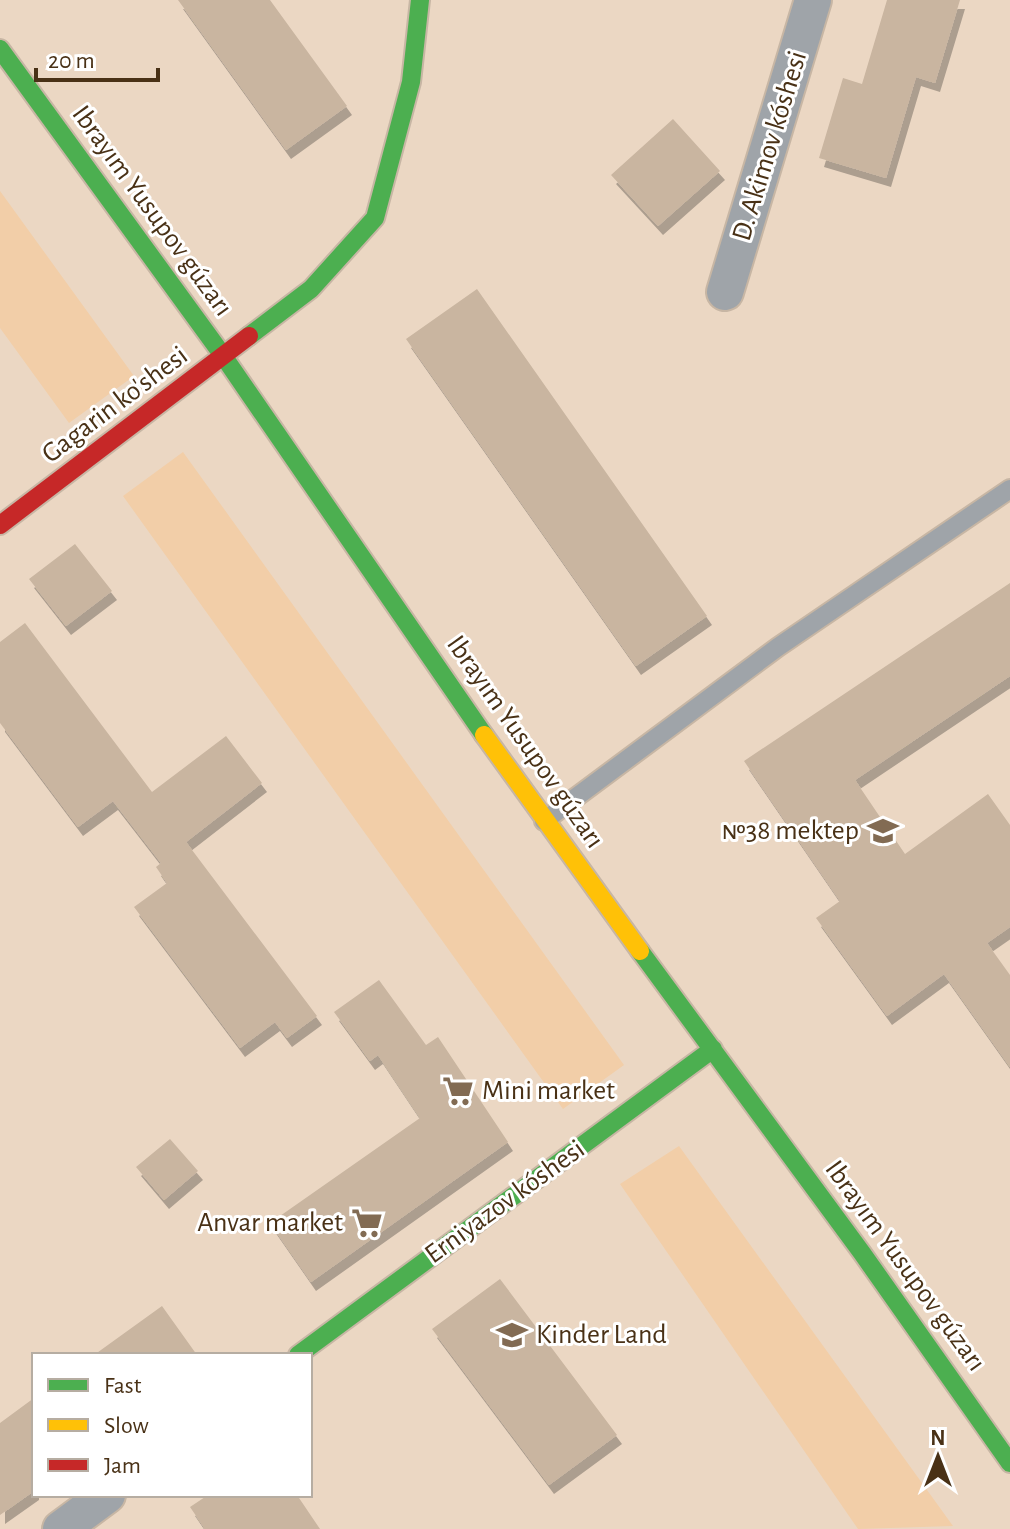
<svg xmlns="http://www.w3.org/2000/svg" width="1010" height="1529" font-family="'Alegreya Sans',sans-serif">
	<defs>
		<filter id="shadow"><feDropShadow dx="5" dy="9" stdDeviation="0" flood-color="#0004"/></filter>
	</defs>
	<rect width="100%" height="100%" fill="#ebd7c3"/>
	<path fill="#f2cea8" d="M0,191L134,376L69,423L0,328Z
		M183,452L624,1065L563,1109L123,496Z
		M679,1146L953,1526L858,1529L620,1184Z"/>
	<path fill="#c9b5a0" filter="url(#shadow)" d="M178,0H270L347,106L286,150Z
		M887,0H960L935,83L916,77L886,178L819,158L843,78L862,84Z
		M673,119L720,171L658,226L611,175Z
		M477,289L707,616L636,666L406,339Z
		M75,544L112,591L66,626L29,579Z
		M1010,583V676L855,780L905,854L988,794L1010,825V927L987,943L1010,975V1067L944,974L887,1016L816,918L840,901L744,761Z
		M25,623L152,792L226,736L262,783L186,842L317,1016L287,1038L275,1022L240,1048L134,907L167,883L156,867L161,863L113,801L78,827L0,723V642Z
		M379,980L426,1045L438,1037L508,1142L311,1282L270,1223L420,1118L378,1055L370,1061L334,1012Z
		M170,1139L198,1171L164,1200L136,1167Z
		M500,1279L617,1435L549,1485L432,1329Z
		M162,1306L197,1355H94Z
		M34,1398V1491L0,1515V1423Z
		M208,1495H297L320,1529H205L190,1507Z"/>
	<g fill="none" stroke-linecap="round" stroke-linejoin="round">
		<defs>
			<path id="lane" d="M544,821L778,647L1010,489"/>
			<path id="street" d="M725,292L813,0
				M61,1529L107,1495"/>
			<path id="fast" d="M0,49L224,357L484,735
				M249,336L311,289L375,218L411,82L420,0
				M640,951L862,1253L1010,1463
				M298,1355L713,1049"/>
			<path id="slow" d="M484,735L640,951"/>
			<path id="jam" d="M0,525L249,336"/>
		</defs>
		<use href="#lane" stroke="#c7b6a4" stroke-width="22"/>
		<use href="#street" stroke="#c7b6a4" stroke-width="40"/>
		<use href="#fast" stroke="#c7b6a4" stroke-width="22"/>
		<use href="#slow" stroke="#c7b6a4" stroke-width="22"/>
		<use href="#jam" stroke="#c7b6a4" stroke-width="22"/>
		<use href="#lane" stroke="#9fa4a9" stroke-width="18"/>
		<use href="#street" stroke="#9fa4a9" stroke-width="36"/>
		<use href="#fast" stroke="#4caf50" stroke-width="18"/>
		<use href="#slow" stroke="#ffc107" stroke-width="18"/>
		<use href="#jam" stroke="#c62828" stroke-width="18"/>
	</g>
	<defs>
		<symbol id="school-bare" viewBox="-9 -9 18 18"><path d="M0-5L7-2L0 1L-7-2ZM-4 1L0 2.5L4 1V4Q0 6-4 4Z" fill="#826b53" stroke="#fff" stroke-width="2.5" paint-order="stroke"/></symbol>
		<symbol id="supermarket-bare" viewBox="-9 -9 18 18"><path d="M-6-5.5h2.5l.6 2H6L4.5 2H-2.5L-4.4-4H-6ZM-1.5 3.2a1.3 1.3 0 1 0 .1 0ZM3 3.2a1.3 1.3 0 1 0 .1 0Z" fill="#826b53" stroke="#fff" stroke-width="2.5" paint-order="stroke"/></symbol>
	</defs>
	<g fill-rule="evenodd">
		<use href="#school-bare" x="861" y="809" width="44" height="44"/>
		<use href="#supermarket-bare" x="436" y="1069" width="44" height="44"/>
		<use href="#supermarket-bare" x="345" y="1201" width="44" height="44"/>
		<use href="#school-bare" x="490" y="1313" width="44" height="44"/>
	</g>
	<g text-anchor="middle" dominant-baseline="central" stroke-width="6" stroke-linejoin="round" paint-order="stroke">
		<g font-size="28" fill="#493116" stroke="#fff">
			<text transform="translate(770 146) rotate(-73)">D. Akimov kóshesi</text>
			<text transform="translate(152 211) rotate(54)">Ibrayım Yusupov gúzarı</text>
			<text transform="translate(115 405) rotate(-37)">Gagarin ko'shesi</text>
			<text transform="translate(525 742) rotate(55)">Ibrayım Yusupov gúzarı</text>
			<text transform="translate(505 1202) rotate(-36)">Erniyazov kóshesi</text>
			<text transform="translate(905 1266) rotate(54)">Ibrayım Yusupov gúzarı</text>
		</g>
		<g font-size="28" fill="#493116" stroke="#fff" text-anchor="end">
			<text x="859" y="831">№38 mektep</text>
			<text x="482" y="1091" text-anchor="start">Mini market</text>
			<text x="343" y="1223">Anvar market</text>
			<text x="536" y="1335" text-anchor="start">Kinder Land</text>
		</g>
	</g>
	<rect x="32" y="1353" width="280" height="144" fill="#ffffff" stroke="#b6ada2" stroke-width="2"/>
	<rect x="48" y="1379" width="40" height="12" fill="#4caf50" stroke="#b6ada2" stroke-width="2"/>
	<text x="104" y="1393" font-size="24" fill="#493116">Fast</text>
	<rect x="48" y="1419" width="40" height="12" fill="#ffc107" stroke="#b6ada2" stroke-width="2"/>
	<text x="104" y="1433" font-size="24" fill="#493116">Slow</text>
	<rect x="48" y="1459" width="40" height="12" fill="#c62828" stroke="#b6ada2" stroke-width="2"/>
	<text x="104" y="1473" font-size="24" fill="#493116">Jam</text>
	<g transform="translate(938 1457)" stroke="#ffffff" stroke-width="6" paint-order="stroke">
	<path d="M0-6L14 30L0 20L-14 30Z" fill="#493116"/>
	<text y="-12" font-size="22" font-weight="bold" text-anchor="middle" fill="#493116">N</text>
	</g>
	<path d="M36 68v12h122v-12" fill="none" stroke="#493116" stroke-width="4"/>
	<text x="48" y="68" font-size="24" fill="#493116" stroke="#ffffff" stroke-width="6" paint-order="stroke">20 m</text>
</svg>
